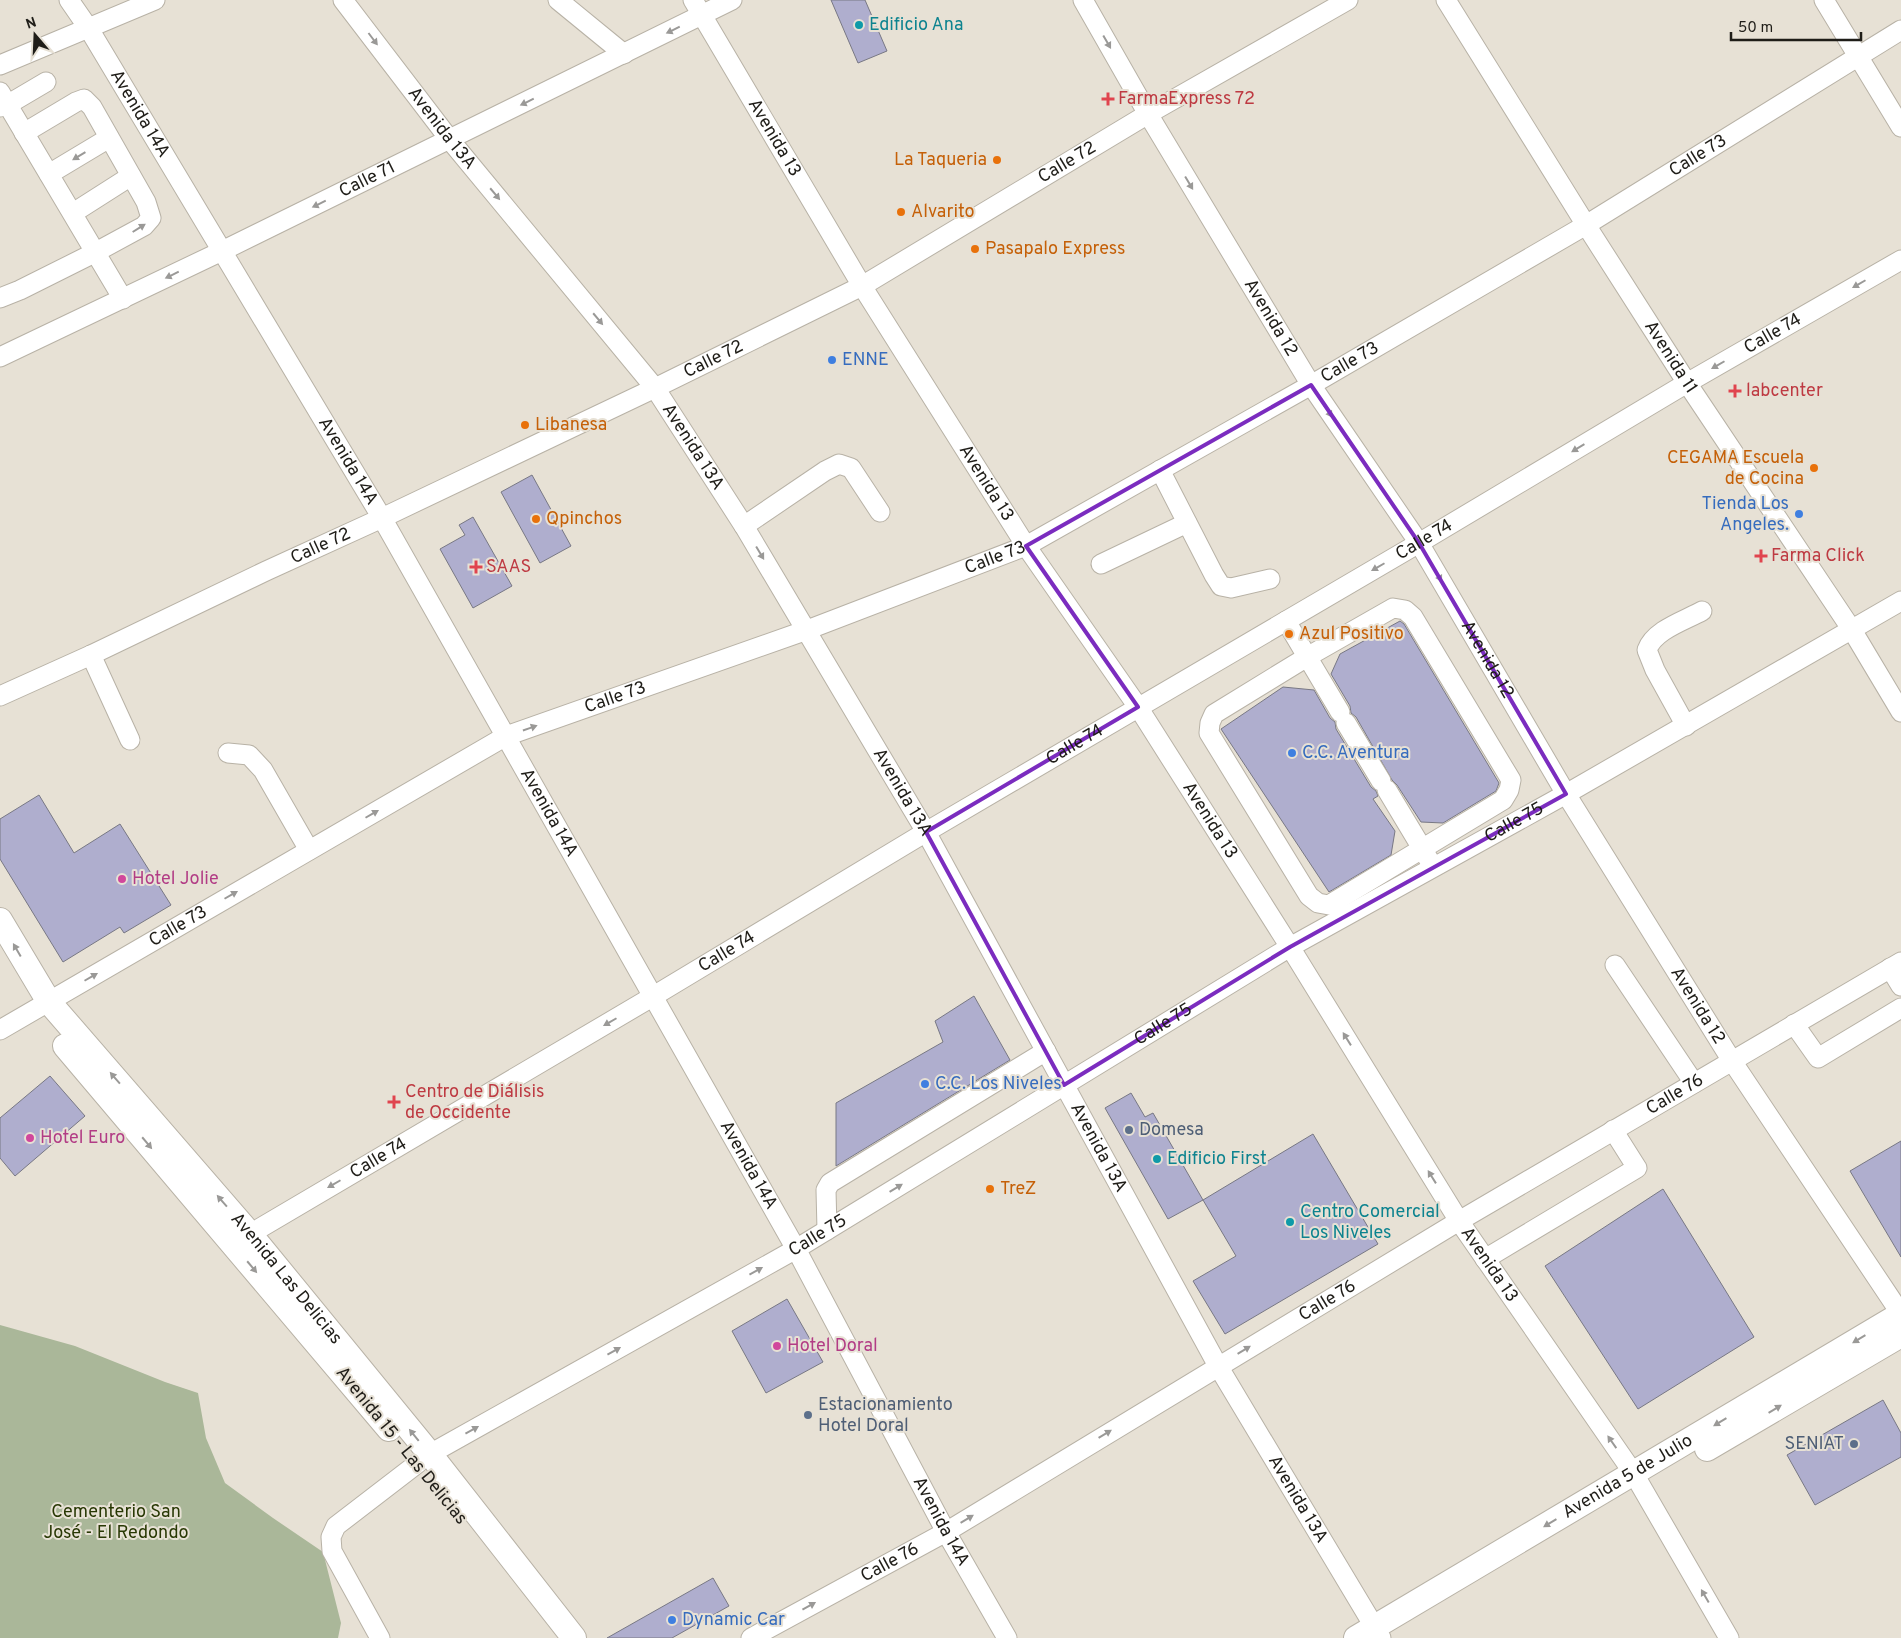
<svg xmlns="http://www.w3.org/2000/svg" width="1901" height="1638" font-family="Overpass,sans-serif">
	<rect width="100%" height="100%" fill="#e7e1d5"/>
	<path fill="#aab799" d="M0,1325L75,1346L165,1382L198,1393L206,1438L225,1483L273,1518L323,1552L341,1623L338,1638H0Z"/>
	<path fill="#afaece" stroke="#787884" d="M831,0H865L887,51L858,63Z
		M532,475L571,546L540,563L501,492Z
		M473,517L512,586L473,608L440,549L465,535L459,525Z
		M1400,621L1404,624L1499,783L1496,791L1443,823L1421,822L1397,785L1392,780L1356,717L1351,713L1350,706L1331,674L1340,654Z
		M1283,687L1314,690L1330,718L1335,722L1336,729L1371,787L1376,791L1378,796L1373,799L1395,831L1391,855L1329,892L1221,729Z
		M39,795L74,853L120,824L171,905L124,933L120,927L63,962L0,859V819Z
		M974,996L1010,1060L836,1166V1103L943,1042L935,1021Z
		M50,1076L85,1116L15,1176L0,1158V1118Z
		M1131,1093L1145,1117L1153,1113L1203,1200L1168,1219L1105,1108Z
		M1313,1134L1378,1244L1225,1334L1193,1281L1236,1256L1203,1200Z
		M1901,1141V1257L1850,1171Z
		M1663,1189L1754,1337L1638,1409L1545,1266Z
		M787,1299L823,1362L766,1393L732,1331Z
		M1883,1400L1901,1433V1457L1815,1505L1787,1455Z
		M713,1578L729,1606L672,1638H607Z"/>
	<g fill="none" stroke-linecap="round" stroke-linejoin="round">
		<defs>
			<g id="minor">
				<path id="s1" d="M69,0L89,29L382,518L796,1249L946,1532L1007,1638"/>
				<path id="s2" d="M343,0L450,140L655,388L744,526L926,832L1218,1366L1381,1638"/>
				<path d="M558,0L624,54"/>
				<path id="s3" d="M693,0L862,286L1026,546L1138,707L1290,947L1459,1221L1634,1474L1729,1638"/>
				<path id="s4" d="M1083,0L1148,114L1311,385L1419,543L1566,794L1732,1061L1901,1314"/>
				<path id="s5" d="M1446,0L1586,225L1687,383L1852,630L1901,712"/>
				<path d="M1824,0L1901,127"/>
				<path d="M0,65L155,0"/>
				<path d="M0,92L123,299"/>
				<path d="M0,107L7,105L46,82"/>
				<path d="M49,174L109,138"/>
				<path d="M73,213L131,176"/>
				<path d="M0,298L20,290L96,252L144,226L151,218L146,202L92,107L84,99L76,102L24,133"/>
				<path id="s6" d="M0,357L222,251L732,0"/>
				<path d="M1160,470L1214,575L1221,586L1231,588L1270,579"/>
				<path d="M744,526L825,471L839,464L851,468L880,512"/>
				<path d="M1101,564L1187,523"/>
				<path d="M1393,608L1405,610L1413,617L1511,780L1509,790L1503,800L1329,905L1318,903L1309,896L1209,733L1210,723L1214,714L1307,657Z"/>
				<path d="M1286,621L1340,712"/>
				<path d="M91,655L130,740"/>
				<path id="s7" d="M0,696L91,655L266,571L382,518L655,388L862,286L1148,114L1348,0"/>
				<path d="M1346,723L1381,781"/>
				<path d="M1686,726L1655,670L1647,650C1654,630 1684,621 1702,611"/>
				<path d="M228,753L249,755L263,770L309,850"/>
				<path d="M1387,790L1429,860"/>
				<path d="M1615,965L1694,1083"/>
				<path d="M1890,968L1901,986"/>
				<path d="M1794,1024L1818,1058L1901,1008"/>
				<path id="s8" d="M0,1030L506,736L807,630L1026,546L1311,385L1586,225L1901,30"/>
				<path d="M827,1230L826,1190L830,1183L1046,1051"/>
				<path id="s9" d="M250,1234L652,997L926,832L1419,543L1687,383L1901,260"/>
				<path d="M1485,1259L1637,1168L1613,1130"/>
				<path id="s10" d="M430,1454L796,1249L1290,947L1566,794L1901,601"/>
				<path d="M380,1638L332,1551L331,1537L336,1526L418,1463"/>
				<path id="s11" d="M751,1638L946,1532L1459,1221L1901,962"/>
			</g>
			<g id="major">
				<path id="s12" d="M0,920L49,1002L250,1234L430,1454L574,1638"/>
				<path d="M65,1046L389,1429"/>
				<path d="M1707,1449L1901,1335"/>
				<path id="s13" d="M1356,1638L1901,1314"/>
			</g>
		</defs>
		<use href="#minor" stroke="#b8b2a6" stroke-width="21"/>
		<use href="#major" stroke="#b8b2a6" stroke-width="26"/>
		<use href="#minor" stroke="#fff" stroke-width="19"/>
		<use href="#major" stroke="#fff" stroke-width="24"/>
	</g>
	<defs><path id="oneway-solid" d="M-6-.8H1V-3.2L6.5 0L1 3.2V.8H-6Z" transform="scale(1.25)"/></defs>
	<g fill="#9a9997">
		<use href="#oneway-solid" transform="translate(673 30) rotate(154)"/>
		<use href="#oneway-solid" transform="translate(373 39) rotate(53)"/>
		<use href="#oneway-solid" transform="translate(1107 42) rotate(60)"/>
		<use href="#oneway-solid" transform="translate(527 102) rotate(154)"/>
		<use href="#oneway-solid" transform="translate(79 156) rotate(149)"/>
		<use href="#oneway-solid" transform="translate(1189 183) rotate(59)"/>
		<use href="#oneway-solid" transform="translate(495 194) rotate(50)"/>
		<use href="#oneway-solid" transform="translate(319 204) rotate(154)"/>
		<use href="#oneway-solid" transform="translate(139 228) rotate(-32)"/>
		<use href="#oneway-solid" transform="translate(172 275) rotate(154)"/>
		<use href="#oneway-solid" transform="translate(1859 284) rotate(150)"/>
		<use href="#oneway-solid" transform="translate(598 319) rotate(50)"/>
		<use href="#oneway-solid" transform="translate(1718 365) rotate(150)"/>
		<use href="#oneway-solid" transform="translate(1328 411) rotate(56)"/>
		<use href="#oneway-solid" transform="translate(1578 448) rotate(149)"/>
		<use href="#oneway-solid" transform="translate(760 553) rotate(59)"/>
		<use href="#oneway-solid" transform="translate(1378 567) rotate(150)"/>
		<use href="#oneway-solid" transform="translate(1438 575) rotate(60)"/>
		<use href="#oneway-solid" transform="translate(530 728) rotate(-19)"/>
		<use href="#oneway-solid" transform="translate(372 814) rotate(-30)"/>
		<use href="#oneway-solid" transform="translate(231 895) rotate(-30)"/>
		<use href="#oneway-solid" transform="translate(17 950) rotate(-120)"/>
		<use href="#oneway-solid" transform="translate(91 977) rotate(-30)"/>
		<use href="#oneway-solid" transform="translate(610 1022) rotate(150)"/>
		<use href="#oneway-solid" transform="translate(1347 1039) rotate(-122)"/>
		<use href="#oneway-solid" transform="translate(115 1078) rotate(-131)"/>
		<use href="#oneway-solid" transform="translate(147 1143) rotate(50)"/>
		<use href="#oneway-solid" transform="translate(1432 1177) rotate(-122)"/>
		<use href="#oneway-solid" transform="translate(334 1184) rotate(150)"/>
		<use href="#oneway-solid" transform="translate(896 1188) rotate(-31)"/>
		<use href="#oneway-solid" transform="translate(222 1201) rotate(-131)"/>
		<use href="#oneway-solid" transform="translate(252 1267) rotate(50)"/>
		<use href="#oneway-solid" transform="translate(756 1271) rotate(-29)"/>
		<use href="#oneway-solid" transform="translate(1859 1339) rotate(149)"/>
		<use href="#oneway-solid" transform="translate(1244 1350) rotate(-31)"/>
		<use href="#oneway-solid" transform="translate(614 1351) rotate(-29)"/>
		<use href="#oneway-solid" transform="translate(1775 1409) rotate(-31)"/>
		<use href="#oneway-solid" transform="translate(1720 1422) rotate(149)"/>
		<use href="#oneway-solid" transform="translate(472 1430) rotate(-29)"/>
		<use href="#oneway-solid" transform="translate(1105 1434) rotate(-31)"/>
		<use href="#oneway-solid" transform="translate(414 1435) rotate(-129)"/>
		<use href="#oneway-solid" transform="translate(1612 1442) rotate(-125)"/>
		<use href="#oneway-solid" transform="translate(967 1519) rotate(-31)"/>
		<use href="#oneway-solid" transform="translate(1550 1523) rotate(149)"/>
		<use href="#oneway-solid" transform="translate(1705 1596) rotate(-120)"/>
		<use href="#oneway-solid" transform="translate(809 1606) rotate(-29)"/>
	</g>
	<path fill="none" stroke="#7b2cbf" stroke-width="4" stroke-linejoin="round" d="M1311,385L1419,543L1566,794L1290,947L1064,1085L926,832L1138,707L1026,546Z"/>
	<g fill="#0f9aa8" stroke="#e7e1d5" stroke-width="2">
		<circle cx="859" cy="25" r="5"/>
		<circle cx="1157" cy="1159" r="5"/>
		<circle cx="1290" cy="1222" r="5"/>
	</g>
	<g fill="#e0444e" stroke="#e7e1d5" stroke-width="2">
		<path d="M1105.5 91.5h5v5h5v5h-5v5h-5v-5h-5v-5h5z"/>
		<path d="M1732.5 383.5h5v5h5v5h-5v5h-5v-5h-5v-5h5z"/>
		<path d="M1758.5 548.5h5v5h5v5h-5v5h-5v-5h-5v-5h5z"/>
		<path d="M473.5 559.5h5v5h5v5h-5v5h-5v-5h-5v-5h5z"/>
		<path d="M391.5 1094.5h5v5h5v5h-5v5h-5v-5h-5v-5h5z"/>
	</g>
	<g fill="#e8710a" stroke="#e7e1d5" stroke-width="2">
		<circle cx="997" cy="160" r="5"/>
		<circle cx="901" cy="212" r="5"/>
		<circle cx="975" cy="249" r="5"/>
		<circle cx="525" cy="425" r="5"/>
		<circle cx="1814" cy="468" r="5"/>
		<circle cx="536" cy="519" r="5"/>
		<circle cx="1289" cy="634" r="5"/>
		<circle cx="990" cy="1189" r="5"/>
	</g>
	<g fill="#3f7fe0" stroke="#e7e1d5" stroke-width="2">
		<circle cx="832" cy="360" r="5"/>
		<circle cx="1799" cy="514" r="5"/>
		<circle cx="1292" cy="753" r="5"/>
		<circle cx="925" cy="1084" r="5"/>
		<circle cx="672" cy="1620" r="5"/>
	</g>
	<g fill="#d1479c" stroke="#e7e1d5" stroke-width="2">
		<circle cx="122" cy="879" r="5"/>
		<circle cx="30" cy="1138" r="5"/>
		<circle cx="777" cy="1346" r="5"/>
	</g>
	<g fill="#5c6f8a" stroke="#e7e1d5" stroke-width="2">
		<circle cx="1129" cy="1130" r="5"/>
		<circle cx="808" cy="1415" r="5"/>
		<circle cx="1854" cy="1444" r="5"/>
	</g>
	<g text-anchor="middle" dominant-baseline="central" stroke-width="4" stroke-linejoin="round" paint-order="stroke">
		<g font-size="18" fill="#0d838f" stroke="#e7e1d5" text-anchor="start">
			<text x="869" y="25">Edificio Ana</text>
			<text x="1167" y="1159">Edificio First</text>
			<text x="1300" y="1212">Centro Comercial<tspan x="1300" dy="21">Los Niveles</tspan></text>
		</g>
		<g font-size="18" fill="#be3a42" stroke="#e7e1d5" text-anchor="start">
			<text x="1118" y="99">FarmaExpress 72</text>
			<text x="1746" y="391">labcenter</text>
			<text x="1771" y="556">Farma Click</text>
			<text x="486" y="567">SAAS</text>
			<text x="405" y="1092">Centro de Diálisis<tspan x="405" dy="21">de Occidente</tspan></text>
		</g>
		<g font-size="18" fill="#1f1d18" stroke="#e7e1d5">
			<text stroke="none"><textPath href="#s1" startOffset="134">Avenida 14A</textPath></text>
			<text stroke="none"><textPath href="#s2" startOffset="162">Avenida 13A</textPath></text>
			<text stroke="none"><textPath href="#s3" startOffset="160">Avenida 13</textPath></text>
			<text stroke="none"><textPath href="#s8" startOffset="1916">Calle 73</textPath></text>
			<text stroke="none"><textPath href="#s7" startOffset="1194">Calle 72</textPath></text>
			<text stroke="none"><textPath href="#s6" startOffset="408">Calle 71</textPath></text>
			<text stroke="none"><textPath href="#s4" startOffset="369">Avenida 12</textPath></text>
			<text stroke="none"><textPath href="#s9" startOffset="1769">Calle 74</textPath></text>
			<text stroke="none"><textPath href="#s5" startOffset="422">Avenida 11</textPath></text>
			<text stroke="none"><textPath href="#s7" startOffset="789">Calle 72</textPath></text>
			<text stroke="none"><textPath href="#s8" startOffset="1511">Calle 73</textPath></text>
			<text stroke="none"><textPath href="#s2" startOffset="568">Avenida 13A</textPath></text>
			<text stroke="none"><textPath href="#s1" startOffset="539">Avenida 14A</textPath></text>
			<text stroke="none"><textPath href="#s3" startOffset="565">Avenida 13</textPath></text>
			<text stroke="none"><textPath href="#s9" startOffset="1364">Calle 74</textPath></text>
			<text stroke="none"><textPath href="#s7" startOffset="354">Calle 72</textPath></text>
			<text stroke="none"><textPath href="#s8" startOffset="1106">Calle 73</textPath></text>
			<text stroke="none"><textPath href="#s4" startOffset="774">Avenida 12</textPath></text>
			<text stroke="none"><textPath href="#s8" startOffset="701">Calle 73</textPath></text>
			<text stroke="none"><textPath href="#s9" startOffset="959">Calle 74</textPath></text>
			<text stroke="none"><textPath href="#s2" startOffset="972">Avenida 13A</textPath></text>
			<text stroke="none"><textPath href="#s1" startOffset="944">Avenida 14A</textPath></text>
			<text stroke="none"><textPath href="#s3" startOffset="970">Avenida 13</textPath></text>
			<text stroke="none"><textPath href="#s10" startOffset="1255">Calle 75</textPath></text>
			<text stroke="none"><textPath href="#s8" startOffset="206">Calle 73</textPath></text>
			<text stroke="none"><textPath href="#s9" startOffset="554">Calle 74</textPath></text>
			<text stroke="none"><textPath href="#s4" startOffset="1179">Avenida 12</textPath></text>
			<text stroke="none"><textPath href="#s10" startOffset="850">Calle 75</textPath></text>
			<text stroke="none"><textPath href="#s11" startOffset="1072">Calle 76</textPath></text>
			<text stroke="none"><textPath href="#s2" startOffset="1378">Avenida 13A</textPath></text>
			<text stroke="none"><textPath href="#s9" startOffset="149">Calle 74</textPath></text>
			<text stroke="none"><textPath href="#s1" startOffset="1349">Avenida 14A</textPath></text>
			<text stroke="none"><textPath href="#s10" startOffset="445">Calle 75</textPath></text>
			<text stroke="none"><textPath href="#s3" startOffset="1495">Avenida 13</textPath></text>
			<text stroke="none"><textPath href="#s12" startOffset="460">Avenida Las Delicias</textPath></text>
			<text stroke="none"><textPath href="#s11" startOffset="668">Calle 76</textPath></text>
			<text transform="translate(401 1446) rotate(51)">Avenida 15 - Las Delicias</text>
			<text stroke="none"><textPath href="#s13" startOffset="316">Avenida 5 de Julio</textPath></text>
			<text stroke="none"><textPath href="#s2" startOffset="1782">Avenida 13A</textPath></text>
			<text stroke="none"><textPath href="#s1" startOffset="1754">Avenida 14A</textPath></text>
			<text stroke="none"><textPath href="#s11" startOffset="158">Calle 76</textPath></text>
		</g>
		<g font-size="18" fill="#c56008" stroke="#e7e1d5" text-anchor="start">
			<text x="987" y="160" text-anchor="end">La Taqueria</text>
			<text x="911" y="212">Alvarito</text>
			<text x="985" y="249">Pasapalo Express</text>
			<text x="535" y="425">Libanesa</text>
			<text x="1804" y="458" text-anchor="end">CEGAMA Escuela<tspan x="1804" dy="21">de Cocina</tspan></text>
			<text x="546" y="519">Qpinchos</text>
			<text x="1299" y="634">Azul Positivo</text>
			<text x="1000" y="1189">TreZ</text>
		</g>
		<g font-size="18" fill="#366cbe" stroke="#e7e1d5" text-anchor="start">
			<text x="842" y="360">ENNE</text>
			<text x="1789" y="504" text-anchor="end">Tienda Los<tspan x="1789" dy="21">Angeles.</tspan></text>
			<text x="1302" y="753">C.C. Aventura</text>
			<text x="935" y="1084">C.C. Los Niveles</text>
			<text x="682" y="1620">Dynamic Car</text>
		</g>
		<g font-size="18" fill="#b23c85" stroke="#e7e1d5" text-anchor="start">
			<text x="132" y="879">Hotel Jolie</text>
			<text x="40" y="1138">Hotel Euro</text>
			<text x="787" y="1346">Hotel Doral</text>
		</g>
		<g font-size="18" fill="#4e5e75" stroke="#e7e1d5" text-anchor="start">
			<text x="1139" y="1130">Domesa</text>
			<text x="818" y="1405">Estacionamiento<tspan x="818" dy="21">Hotel Doral</tspan></text>
			<text x="1844" y="1444" text-anchor="end">SENIAT</text>
		</g>
		<g font-size="18" fill="#283804" stroke="#e7e1d5">
			<text x="116" y="1512">Cementerio San<tspan x="116" dy="21">José - El Redondo</tspan></text>
		</g>
	</g>
	<g transform="translate(35 35) rotate(341)" stroke="#e7e1d5" stroke-width="4" paint-order="stroke">
	<path d="M0-4L9 19L0 12L-9 19Z" fill="#1f1d18"/>
	<text y="-8" font-size="14" font-weight="bold" text-anchor="middle" fill="#1f1d18">N</text>
	</g>
	<path d="M1731 32v8h130v-8" fill="none" stroke="#1f1d18" stroke-width="2.5"/>
	<text x="1738" y="32" font-size="15" fill="#1f1d18" stroke="#e7e1d5" stroke-width="4" paint-order="stroke">50 m</text>
</svg>
